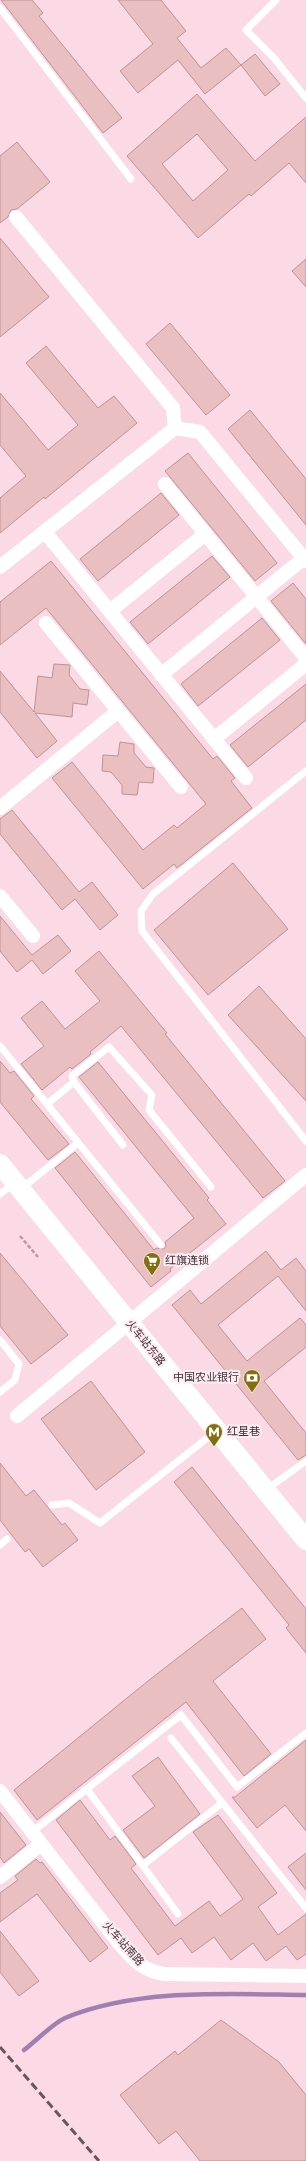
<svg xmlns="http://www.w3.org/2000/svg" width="306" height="2161" font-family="Overpass,'Noto Sans SC',sans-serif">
	<rect width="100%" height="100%" fill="#fbdae5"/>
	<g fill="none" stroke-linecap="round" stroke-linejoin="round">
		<path stroke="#a180b1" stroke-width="4.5" d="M24,2050C36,2041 52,2024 65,2018C137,1988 229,1994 306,1995"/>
	</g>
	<path fill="#eabfc1" stroke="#bc9395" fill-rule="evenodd" d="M1,0H32L43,13L39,16L122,118L103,133Z
		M118,0H161L186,31L177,38L201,68L226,48L241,65L205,94L178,60L138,93L120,71L153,44Z
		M255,54L280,84L265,96L241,65Z
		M197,94L255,161L306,117V183L289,163L251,196L249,194L198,238L127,156ZM197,134L228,170L193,201L162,164Z
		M17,142L50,182L17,209L11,210L8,217L0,223V156Z
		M0,238L49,297L0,337Z
		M306,259V287L292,271Z
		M170,323L230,395L206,415L146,344Z
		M46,346L98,408L114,396L137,423L45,499L44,497L0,533V498L26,476L0,445V393L48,450L78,425L26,363Z
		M250,410L306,479V525L228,429Z
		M188,453L277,563L255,581L165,471Z
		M161,493L179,515L98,581L80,559Z
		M212,556L230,577L148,644L130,622Z
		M51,561L213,759L217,756L235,778L231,781L252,808L177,868L174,864L143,889L52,778L72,762L143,850L174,825L177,828L206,804L46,608L0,645V602Z
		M293,583L306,599V644L271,601Z
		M262,618L280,640L198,706L181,684Z
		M54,664L70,665L69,675L80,689L89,690L87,705L73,703L72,717L35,713L57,741L37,758L0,712V671L34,712L38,676L52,678Z
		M306,684V720L248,767L230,745Z
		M120,742L134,744V753L146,767L154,768L153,783L139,782L137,795L122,794V785L111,772L102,771L103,755L118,756Z
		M12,810L79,892L92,882L118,915L100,930L75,899L62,910L0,834V819Z
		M233,863L288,929L208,995L154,930Z
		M0,916L32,955L58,935L71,951L43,974L32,960L17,972L0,951Z
		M99,951L167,1033L165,1034L285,1181L263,1198L121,1026L90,1052L91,1054L72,1069L70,1067L42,1090L21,1064L44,1046L21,1018L42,1001L65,1029L100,1001L75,971Z
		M259,986L306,1039V1101L228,1015Z
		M0,1061L10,1073L14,1071L34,1096L31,1099L69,1144L48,1160L0,1102Z
		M98,1062L209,1198L207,1200L226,1224L170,1269L171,1271L151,1287L55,1168L75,1152L154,1250L157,1248L164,1249L166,1246L165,1242L194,1218L79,1077Z
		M266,1251L281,1270L296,1258L306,1271V1311L278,1276L218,1325L247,1361L300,1318L306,1325V1347L264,1381L306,1433V1455L298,1460L172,1305L190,1290L201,1304Z
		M0,1253L68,1335L31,1364L0,1326Z
		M91,1381L145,1452L96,1490L41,1419Z
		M0,1463L26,1496L34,1490L62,1525L65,1523L78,1540L43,1567L29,1549L25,1552L0,1520Z
		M192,1467L306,1609V1653L286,1628L289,1625L174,1482Z
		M242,1608L266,1639L213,1681L271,1754L244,1776L186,1702L37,1820L14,1790L148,1681Z
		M306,1740V1831L285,1805L257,1828L232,1797H235Z
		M158,1757L200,1814L144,1858L123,1830L155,1806L132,1776Z
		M80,1800L110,1840L115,1836L136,1864L131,1868L175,1926L209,1901L220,1916L243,1899L193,1832L218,1815L277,1893L258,1907L278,1935L306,1914V1954L297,1960L286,1946L266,1961L253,1943L231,1960L214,1937L192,1953L181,1938L158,1955L56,1820Z
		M0,1812L26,1845L4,1863L0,1857Z
		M306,1853V1890L288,1867Z
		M36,1859L40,1863L42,1862L108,1948L90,1962L37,1894L0,1922V1893L18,1880L15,1876Z
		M0,1931L39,1981L19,1996L0,1972Z
		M221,2020L279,2062L306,2095V2161H200L176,2131L159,2144L120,2095L175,2051L178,2055Z"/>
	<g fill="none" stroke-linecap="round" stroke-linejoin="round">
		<path stroke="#b59ba4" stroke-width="2.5" stroke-dasharray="4 2" stroke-linecap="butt" d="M20,1236L38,1257"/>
		<path stroke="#fff" stroke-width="7" d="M276,0L246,30L274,58L306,98
			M0,8L131,179
			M306,771L153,894L141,911L142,931L306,1141
			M0,1046L161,1245
			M47,1104L74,1082
			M123,1145L74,1082L72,1076L109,1047L152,1095L149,1110L211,1187
			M21,1189L78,1143
			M0,1194L13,1184
			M0,1340L19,1364L15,1380L0,1392
			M267,1489L306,1461
			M52,1505L69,1503L100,1523L216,1431
			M0,1545L7,1539
			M171,1738L306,1908
			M87,1789L178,1914
			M32,1832L181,1715L237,1787L306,1733
			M143,1865L222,1803"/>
		<path stroke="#fff" stroke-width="14" d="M16,217L173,408L175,428
			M165,484L306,658
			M45,532L246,778
			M0,567L175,428L200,432L306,561
			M110,611L205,534
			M46,623L181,787
			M161,675L304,558
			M214,739L306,664
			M0,808L118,711
			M0,896L33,936
			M17,1416L306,1175
			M0,1791L118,1942C133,1959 141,1970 164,1974L306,1976
			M0,1877L41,1844"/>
		<path stroke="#fff" stroke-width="20" d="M0,1164L306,1540"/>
		<path stroke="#69555c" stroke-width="3" stroke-dasharray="8 4" stroke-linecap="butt" d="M0,2047L99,2161"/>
	</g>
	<defs>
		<symbol id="supermarket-pin" viewBox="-11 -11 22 30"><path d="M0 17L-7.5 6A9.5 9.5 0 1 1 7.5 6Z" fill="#836f0e" stroke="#fdecf2"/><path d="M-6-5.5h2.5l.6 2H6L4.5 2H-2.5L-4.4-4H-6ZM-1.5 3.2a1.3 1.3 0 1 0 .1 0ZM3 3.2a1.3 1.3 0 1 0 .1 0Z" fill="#fff"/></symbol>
		<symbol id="bank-pin" viewBox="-11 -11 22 30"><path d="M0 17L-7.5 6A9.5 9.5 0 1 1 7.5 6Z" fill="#836f0e" stroke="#fdecf2"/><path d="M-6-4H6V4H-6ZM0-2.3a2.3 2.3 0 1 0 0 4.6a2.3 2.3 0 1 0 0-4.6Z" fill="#fff"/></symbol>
		<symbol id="metro-pin" viewBox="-11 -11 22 30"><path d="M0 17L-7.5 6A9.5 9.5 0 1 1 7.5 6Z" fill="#836f0e" stroke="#fdecf2"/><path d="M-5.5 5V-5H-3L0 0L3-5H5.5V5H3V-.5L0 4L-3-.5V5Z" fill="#fff"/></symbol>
	</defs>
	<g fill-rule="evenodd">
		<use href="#supermarket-pin" x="142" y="1251" width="20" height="27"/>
		<use href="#bank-pin" x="242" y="1368" width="20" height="27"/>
		<use href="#metro-pin" x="204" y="1422" width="20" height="27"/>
	</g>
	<g text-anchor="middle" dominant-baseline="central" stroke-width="4" stroke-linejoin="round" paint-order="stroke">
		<g font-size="11" fill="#3f2f35" stroke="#fdecf2" text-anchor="start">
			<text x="165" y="1261">红旗连锁</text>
			<text x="239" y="1378" text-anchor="end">中国农业银行</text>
			<text x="227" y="1432">红星巷</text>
		</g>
		<g font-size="11" fill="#3f2f35" stroke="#fdecf2">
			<text transform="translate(145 1343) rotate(51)">火车站东路</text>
			<text transform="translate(123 1944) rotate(48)">火车站南路</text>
		</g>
	</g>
</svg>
